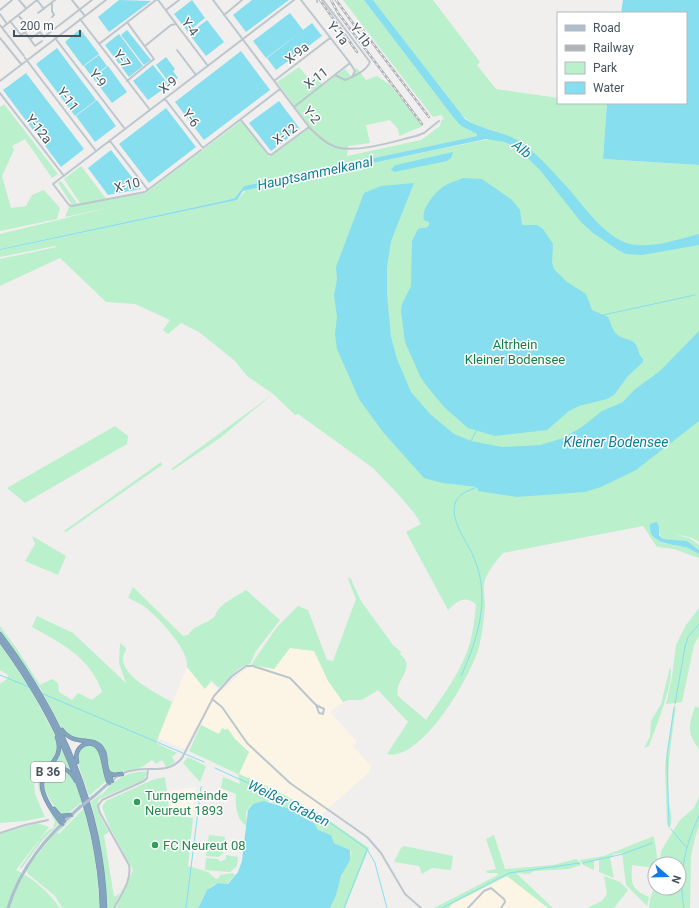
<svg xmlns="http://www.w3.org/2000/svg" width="699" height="908" font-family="Roboto,sans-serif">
	<rect width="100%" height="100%" fill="#f1eeee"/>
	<path fill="#fcf5e6" d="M290,648L315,651L328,681L343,702L330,712L357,742L353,746L371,767L368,773L321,815L277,791L238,774L249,752L235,739L228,728L219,734L198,723L185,749L158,738L187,667L204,689L211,683L221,692L243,671L249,669L251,665L274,669Z
		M196,787L193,815H170L171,807L169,791Z
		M507,876L548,908H449L452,904Z"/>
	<path fill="#baf0cc" d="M343,0H364L453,117L461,126L477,134V136L244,186L235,198L224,201L0,249V234L111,207L65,217L69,207L72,205L58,183L61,181L77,203H80L64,179L81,166L107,200L146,193L241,121L269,157L310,127L277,82L299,67L310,80L316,76L323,85L345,69L351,76L356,72V67L366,80L377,76L390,85L423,126L399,136L398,129L390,120L366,125L370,143L348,146L347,156L421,140L440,126L441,121L444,118L441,115L433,117Z
		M373,0H433L480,62L477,65L496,89L558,98V103H607L603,159L699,165V542L692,538L672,533L691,539L699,545V550L687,541L663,539L658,531L649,529L655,539L663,543L688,548L699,554V558L674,549L657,547L643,526L503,553C496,561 486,573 484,584C483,591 485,599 485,605C484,619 482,637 478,650C469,679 421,762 387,754L408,722L378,690L362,700H348L343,702L328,681L314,651L290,648L274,669L251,665L277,627L298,606L308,610L327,660L333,661L356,599L348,579L350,577L361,601L393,645L401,652L400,654C418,669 393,680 398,696L426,720C444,694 466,666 472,634C474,624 475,614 476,604C464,595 458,601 448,610L406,532L421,524L415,514L397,493L373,468L298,414L295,415L273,394L220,438L173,470L171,469L273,394L247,376L235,361L199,332L181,323L168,334L163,330L170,320L135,304L106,302L60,258L0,286V259L57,247L55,246L0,257V250L237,200L247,189L489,139L496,131C482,128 470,124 460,113Z
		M4,104L58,174L52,178L25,139L12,146L14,150L2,176L11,208L26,206L32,195L44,190L60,208L57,219L0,231V107Z
		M115,426L128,436L127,444L25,503L7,488Z
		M161,462L162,465L66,532L64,531Z
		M32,536L66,556L58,575L25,561L35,544Z
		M133,587L183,636L188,635C194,625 204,625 213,618C216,616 215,613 218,610C224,602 237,596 246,590L280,620L256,651L250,664C238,666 229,678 220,687H218L209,678L211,681L205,689L187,667C190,651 158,617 145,607C140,603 134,601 128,598Z
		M699,608V636L694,645L682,702L666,704L672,677L676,645L686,625Z
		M37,616L73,633L126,683L119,663L120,643L126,648C126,652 124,653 123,657C121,677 158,694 172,702L156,743L177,753L172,757L175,762L167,768L162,760L156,764L152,760L142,767L116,774L109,772L101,745L72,738L62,729L40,688L0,630V626L17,649L40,685L52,679L58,683L59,692L72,700L78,693L92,700L102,692C91,658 61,643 32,627Z
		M0,643L31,690L57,739L58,752L45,772L41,785L58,820V824L41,842L21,869L20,867C28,859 43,830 53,828L55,822L39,790L38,782L40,771L37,773L34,781L35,794L45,817L24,821L0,823V684L7,679L8,675L0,670Z
		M670,667C676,678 654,732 649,746L644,748L650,737L651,721L661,704Z
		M674,706H676C672,736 667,766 668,796C668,805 675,819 669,829L667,823L665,766Z
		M695,706L699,708V749C686,732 689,726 695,706Z
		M201,725L219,734L222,728L226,730L227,728L235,739L249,752L239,774L277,791L321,815L369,848L345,908H330C335,897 337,886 342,875C345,866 351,861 351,851L334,843L318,830L315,824L290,809L282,808L270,801L251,805L246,812L247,826C236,820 235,804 236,794L221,788L223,777L240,784L238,774L189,751Z
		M60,743L73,774L68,769H50L59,757Z
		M86,745H94L102,755L106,781L89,796L77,761L79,750Z
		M188,757L206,766L200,782L183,763Z
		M64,769C75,777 78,790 82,802L67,814H60C47,798 30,771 64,769Z
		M147,772L144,780L99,799C110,783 126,770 147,772Z
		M165,777L170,815L193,818L188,866L208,872L216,879L219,878L220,875L233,873L235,875L227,884C210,880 204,894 198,908H116L133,870L109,826L102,807L106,801L152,780Z
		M103,792C92,807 101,818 109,832L104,835L114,897L119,894L125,883L113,908H107L102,852L91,802Z
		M699,797V827L696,834L691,856L690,908H649L650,899L655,885V888H679V864H660L661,851L680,820L694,808Z
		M84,808L95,857L100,908H62L55,896L27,873L26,869L54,834L81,809L60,831L57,832L59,834Z
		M37,823L49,827L16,870C35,879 48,892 60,908H0V834Z
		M209,835L225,837L223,854L218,857L206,856Z
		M494,835L505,869L553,865L576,859L578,860L581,865L569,869L534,871L529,874L516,873L553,908H548L507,876L452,904L449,908H434L498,875L497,873H487L486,871L496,869L486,839Z
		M654,836L658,864H655V868L632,865C631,884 631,889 649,897L647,906L626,885L622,853L614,854L610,858L614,878L599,872V859L594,861V870L583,865L580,860L604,856Z
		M404,846L453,856L451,870L432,868L422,874L419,866L394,862L401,848Z
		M226,855L238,857L237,866L230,872L205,870L206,858L218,859L220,862L226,859Z
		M604,876L620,882L628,890L614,908H587L602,901L607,894Z"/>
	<path fill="#86deee" d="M119,0L151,1L109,32L98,17Z
		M192,0L205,18L188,32L174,14Z
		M252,0H289L246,32L233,15Z
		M364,0H373L465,119C485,132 508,131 526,146C541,158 554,173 567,187C584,206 608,243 636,245C657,247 679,239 699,234V245L642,255L626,254L618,250L593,233L581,222L540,170L517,148L505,142L486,139L251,189L243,191L237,200L0,250V249L224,201L235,198L244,186L477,136V134L461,126L453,117Z
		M623,0H699V165L603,159L607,103H686V13H621Z
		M290,13L303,30L266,58L253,41Z
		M207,20L224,42L206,56L189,34Z
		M312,23L322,36L276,70L267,58Z
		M80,29L99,54L83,66L65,42Z
		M127,30L151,60L144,65L121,35Z
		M119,34L143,66L129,77L105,45Z
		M57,48L96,100L75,116L36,64Z
		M241,51L270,90L204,140L175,102Z
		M99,55L107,66L92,77L84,66Z
		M166,57L175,69L173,71L178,78L170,84L156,65Z
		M153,65L169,85L148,100L133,81Z
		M108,66L127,92L112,103L93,78Z
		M26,73L84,149L61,167L3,90Z
		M97,100L116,126L95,142L76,116Z
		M279,101L300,129L271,151L249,123Z
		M166,108L196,147L149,183L119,144Z
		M111,150L141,189L108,195L88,168Z
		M453,152L451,158L447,161L394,172L391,169L396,165Z
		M463,178L482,179L512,200L520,210L522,225H537L543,229L553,244L552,263L554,269L567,282L586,294L592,310L608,317C611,323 612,332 619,336C624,340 632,338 636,345C639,350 638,354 643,359V362L628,376L614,395L607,399L579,406L569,411L547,430L495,436L468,428L444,407L426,385L420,376L405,342L401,311L402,304L411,286L412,241L418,229C423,227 430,230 429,222L424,220C420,209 438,188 448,184C453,181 458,181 463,178Z
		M414,183L391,241L387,267V294L391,337L397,359L411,392L430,414L454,434L471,441L502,447L541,445L563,438L582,427L602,411L623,402L634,390L660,371L699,331V421L636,470L601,487L585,492L517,497L478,491V487L443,483L424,478L383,432L359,399L337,349L335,334L337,317L334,295L337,280L336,267L364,193L381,186Z
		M657,522L659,527V535L663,539L687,541L699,550V554C695,552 692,550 688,548C674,544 647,545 650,524Z
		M264,801L290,809L315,824L318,830L331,835L334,843L350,850V860L341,876L336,895L330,908H198L207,890L218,883L228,884L238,872L242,861L248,810L253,804Z"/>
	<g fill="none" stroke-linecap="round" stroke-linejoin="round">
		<path stroke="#86deee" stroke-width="1" d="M603,315L695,295
			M471,441L476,431
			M0,675L31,688
			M461,676C478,639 491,597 474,558C468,542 450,522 455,504C457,494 469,490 478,487
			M41,693L204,762
			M675,704L685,647L688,637L699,624
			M215,768L322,817L367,849L375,863L387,908
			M669,826L667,755L674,708
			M671,829L686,847
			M583,863L623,854L652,843
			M186,908L201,787
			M344,908L367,850
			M442,908L509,873L580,863
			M684,908C678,876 685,845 699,816"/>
		<defs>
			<path id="highway" d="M0,634C60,714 102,807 105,908
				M0,640C58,719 99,809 102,908
				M62,730C75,748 95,734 103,750C106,754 105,760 106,765C107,771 110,776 112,781
				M57,737C66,762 41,765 42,785C42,798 55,814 62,824
				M77,762C74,750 83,740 95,745C105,752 103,771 109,783
				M48,773C59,763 70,769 76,781
				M109,773L114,775L122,774
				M54,809L64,821
				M61,816L71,815"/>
		</defs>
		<use href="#highway" stroke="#6f8eaa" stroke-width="4.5"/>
		<path stroke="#bcc6cd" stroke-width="2" d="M19,0L26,8
			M37,0L44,9
			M72,0L85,16
			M158,0L208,66
			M213,0L309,127C318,136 328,146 340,148C362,152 395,141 416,136L424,133L439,121
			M301,0L350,63L355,71L352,77
			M317,0V2
			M323,0L370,62C367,70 354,77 345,80L335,75
			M0,10L12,0
			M166,10L179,0
			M38,13L55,0
			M0,14L7,24
			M18,15L29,28
			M224,15L242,0
			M52,17L54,15L52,11V3
			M80,19L150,110
			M10,21L21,35L34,25
			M127,22L154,59L127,81
			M0,25L24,56
			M2,28L37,0
			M25,32L35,46L42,41
			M0,38L21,64
			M55,38L125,129
			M30,39L40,32L44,37L92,0
			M99,44L156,0
			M145,46L171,25L176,24
			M177,50L196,75
			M25,58L96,151
			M0,81L106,0
			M274,81L330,38
			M0,93L64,176
			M165,99L203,148L280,89
			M294,107L350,63
			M241,120L268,154L271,155L309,127
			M110,141L148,190
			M201,150L145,192L72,206L69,205L53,184L294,0
			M212,699L222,707L247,743L290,783L367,837L381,853L405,894L421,908
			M112,781C118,775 126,771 135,770C152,767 169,774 182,758L214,696L232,676L246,666H253L290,678L316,705L319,713L323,714L324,709L316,705
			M0,833L25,825L48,820
			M114,908C121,894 132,881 129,865L100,813L98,806L102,800L144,781L147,778L148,769
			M468,908L484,891L491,888L504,899L505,902L501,908"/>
		<path stroke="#adbfce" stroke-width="3" d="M93,797L110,782
			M8,908C21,866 47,836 80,807"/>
		<use href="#highway" stroke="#84a3be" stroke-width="3.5"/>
		<defs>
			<path id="rail" d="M320,0L357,52
				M331,0L338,13L422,124
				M336,0L363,37
				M362,29L429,117"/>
		</defs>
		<use href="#rail" stroke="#b0b4b9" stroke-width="2.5"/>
		<use href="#rail" stroke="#fff" stroke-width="1" stroke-dasharray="3" stroke-linecap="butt"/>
		<path stroke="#adbfce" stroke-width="3" d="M80,807L93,797"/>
	</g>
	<g fill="#2e9e5b" stroke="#fff" stroke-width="1.5">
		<circle cx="137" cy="802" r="4"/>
		<circle cx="155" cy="845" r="4"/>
	</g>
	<g text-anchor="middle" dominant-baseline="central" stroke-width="3" stroke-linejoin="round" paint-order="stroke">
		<rect fill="#fff" stroke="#7e868d" stroke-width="1" x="31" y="762" width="34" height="20" rx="3"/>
		<g font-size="12" font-weight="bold" fill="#46525c">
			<text x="48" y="772">B 36</text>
		</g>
		<g font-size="13" fill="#46525c" stroke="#fff">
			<text transform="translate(190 27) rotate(53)">Y-4</text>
			<text transform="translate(338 33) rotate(52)">Y-1a</text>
			<text transform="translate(361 35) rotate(53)">Y-1b</text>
			<text transform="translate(297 53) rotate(-38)">X-9a</text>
			<text transform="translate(122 59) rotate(53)">Y-7</text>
			<text transform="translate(98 78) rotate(52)">Y-9</text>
			<text transform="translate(316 78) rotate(-38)">X-11</text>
			<text transform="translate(168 85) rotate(-37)">X-9</text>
			<text transform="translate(68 99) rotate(53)">Y-11</text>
			<text transform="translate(312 115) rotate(51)">Y-2</text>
			<text transform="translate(191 118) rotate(53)">Y-6</text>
			<text transform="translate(39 129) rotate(52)">Y-12a</text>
			<text transform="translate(285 134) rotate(-36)">X-12</text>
			<text transform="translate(127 185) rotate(-14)">X-10</text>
		</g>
		<g font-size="13" fill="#147f44" stroke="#fff">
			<text x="515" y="344">Altrhein<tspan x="515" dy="15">Kleiner Bodensee</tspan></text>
		</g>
		<g font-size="13" fill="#27864d" stroke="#fff" text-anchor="start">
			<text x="145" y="795">Turngemeinde<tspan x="145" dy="15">Neureut 1893</tspan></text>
			<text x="163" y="845">FC Neureut 08</text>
		</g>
		<g font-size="14" font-style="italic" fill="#097f95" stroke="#fff">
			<text transform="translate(522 149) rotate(38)">Alb</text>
			<text transform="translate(315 173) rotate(-12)">Hauptsammelkanal</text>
			<text x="616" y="442">Kleiner Bodensee</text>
			<text transform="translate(289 803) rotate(26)">Weißer Graben</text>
		</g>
	</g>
	<rect x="557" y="12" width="130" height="92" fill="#ffffff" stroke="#b5babe"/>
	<rect x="565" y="25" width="20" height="6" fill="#adbfce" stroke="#b5babe"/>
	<text x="593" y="32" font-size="12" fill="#46525c">Road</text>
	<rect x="565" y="45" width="20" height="6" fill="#b0b4b9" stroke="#b5babe"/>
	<text x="593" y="52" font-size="12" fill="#46525c">Railway</text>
	<rect x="565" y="62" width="20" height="12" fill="#baf0cc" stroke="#b5babe"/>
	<text x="593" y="72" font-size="12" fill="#46525c">Park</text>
	<rect x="565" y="82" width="20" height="12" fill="#86deee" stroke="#b5babe"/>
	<text x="593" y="92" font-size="12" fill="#46525c">Water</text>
	<g transform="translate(667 876) rotate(110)"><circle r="19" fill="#ffffff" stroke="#b5babe"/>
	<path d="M0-3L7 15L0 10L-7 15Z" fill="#147ae4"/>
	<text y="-6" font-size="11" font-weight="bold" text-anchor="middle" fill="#46525c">N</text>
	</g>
	<path d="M14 30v6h66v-6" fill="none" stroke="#46525c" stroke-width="2"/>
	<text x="20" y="30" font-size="12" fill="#46525c" stroke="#ffffff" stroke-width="3" paint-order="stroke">200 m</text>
</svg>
